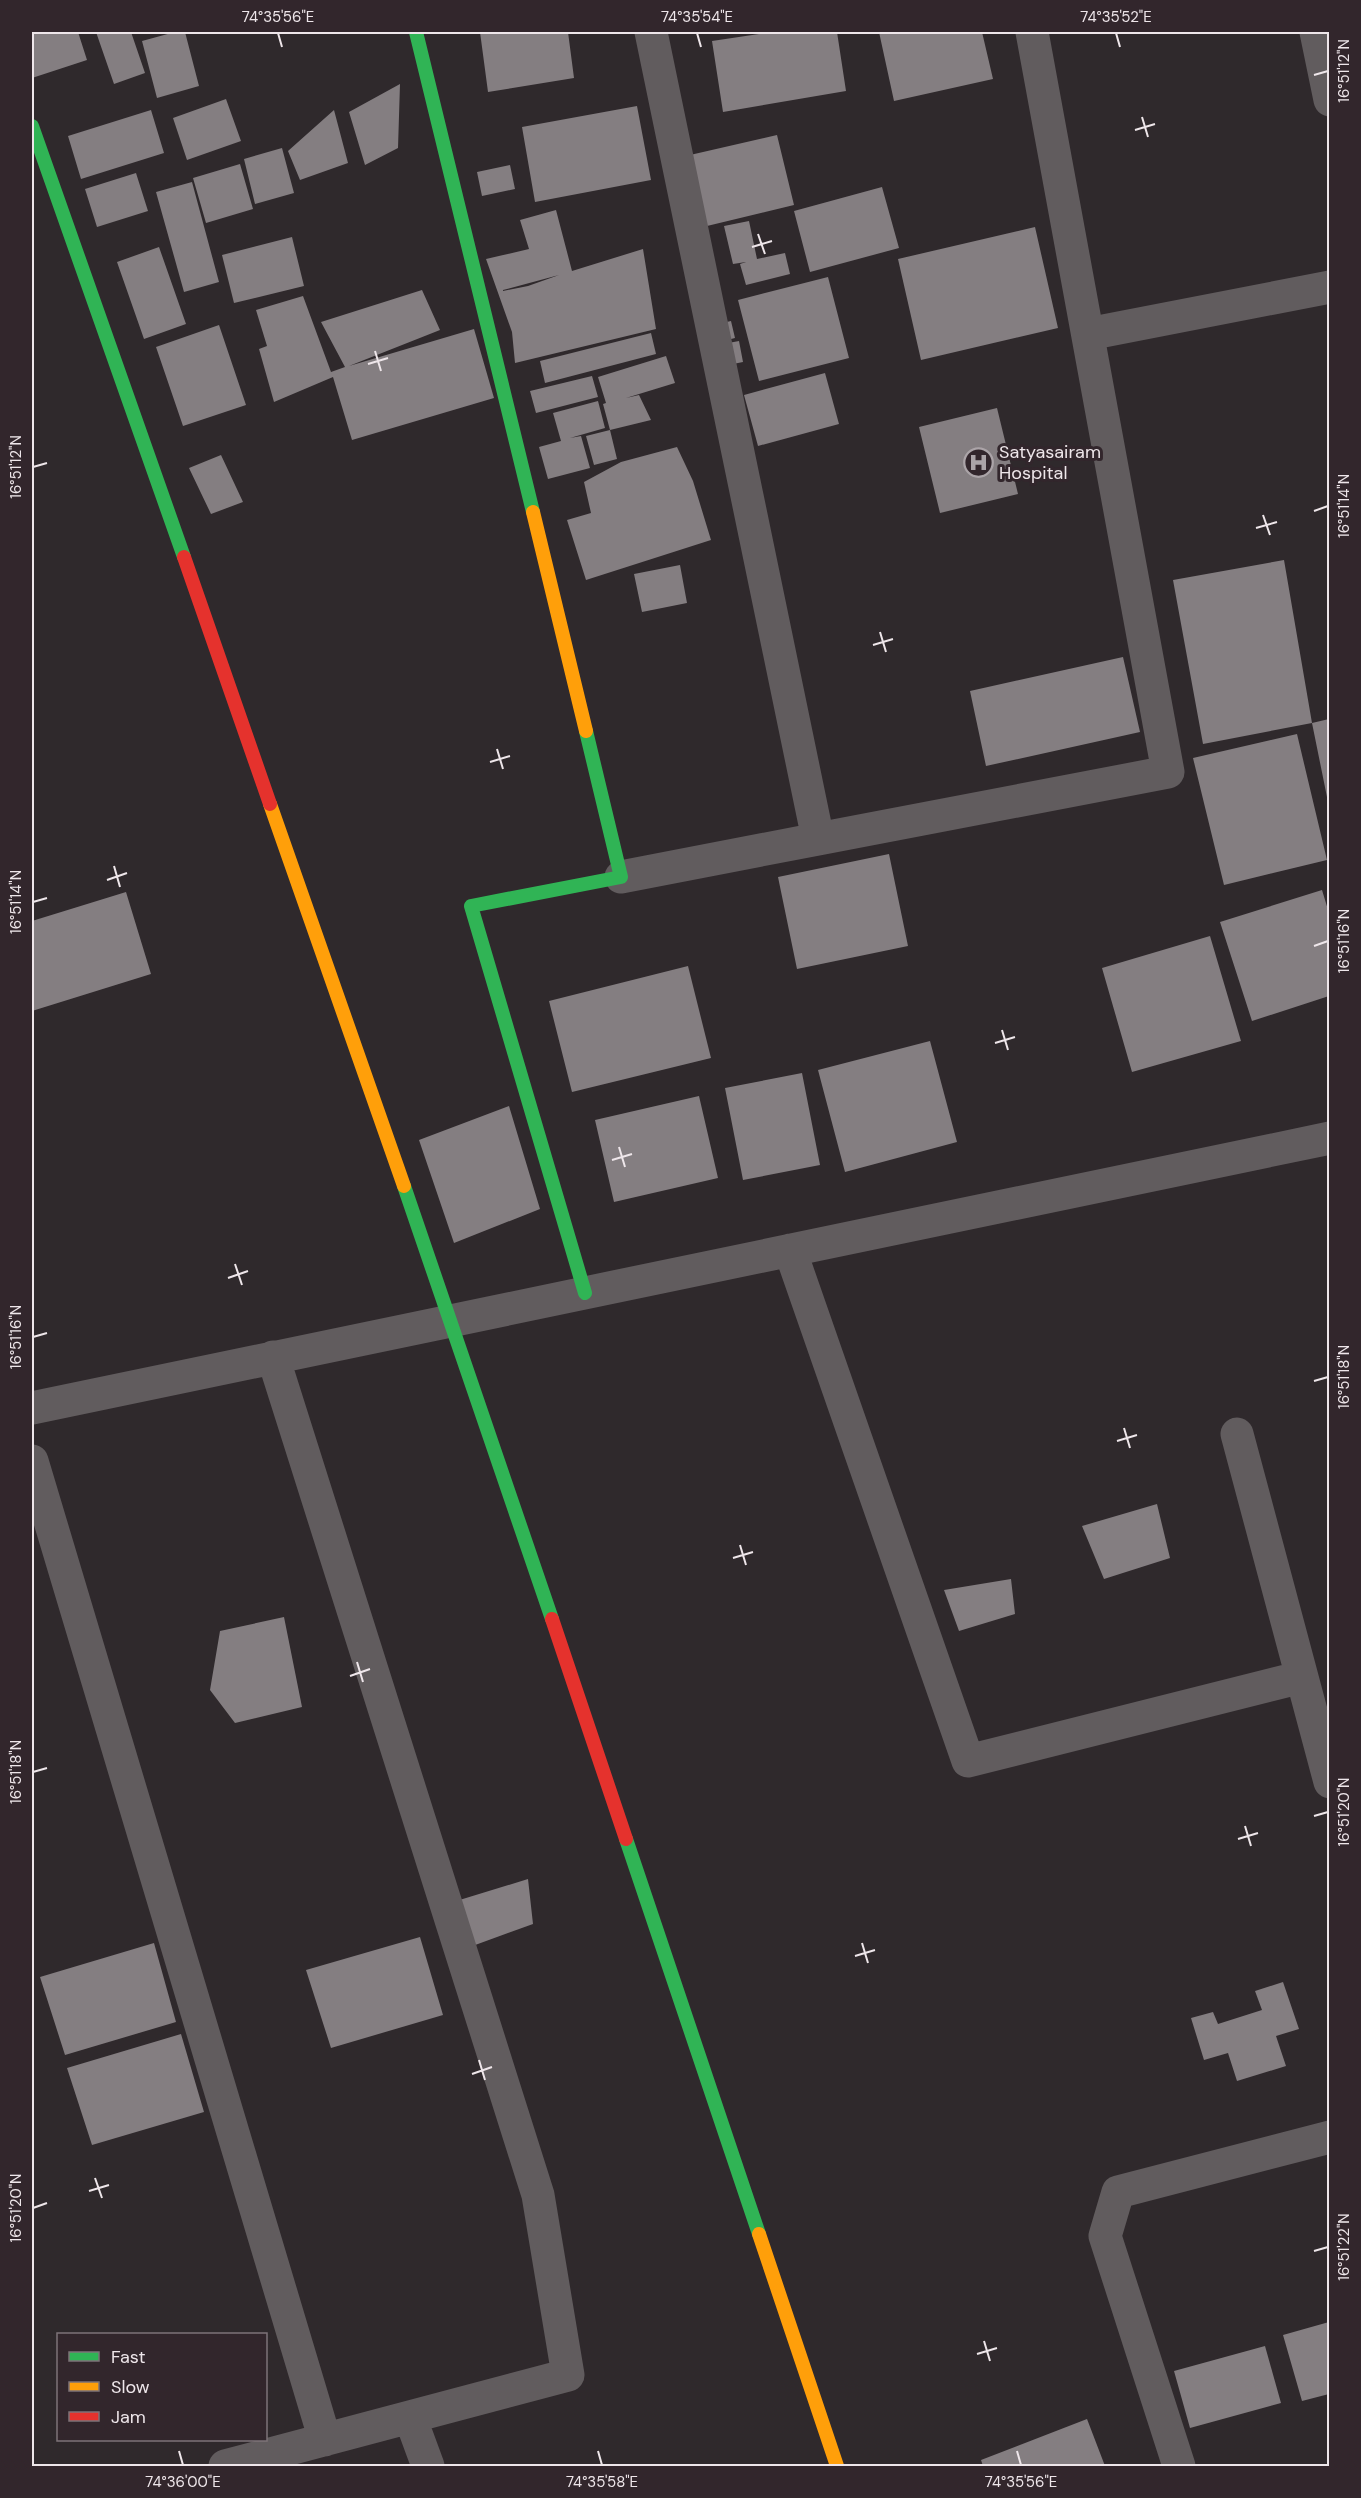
<svg xmlns="http://www.w3.org/2000/svg" width="1361" height="2498" font-family="'DM Sans',sans-serif">
	<rect width="100%" height="100%" fill="#2f292c"/>
	<path fill="#847e81" fill-rule="evenodd" d="M32,32H78L87,60L32,78Z
		M96,32H131L145,73L114,84Z
		M175,32H185L199,86L157,98L142,41Z
		M480,32H568L574,78L488,92Z
		M773,32H837L846,91L723,112L712,41Z
		M879,32H982L993,79L894,101Z
		M400,84L398,148L365,165L349,112Z
		M226,99L241,141L187,160L173,118Z
		M637,106L651,180L535,202L522,127Z
		M151,110L164,153L81,179L68,136Z
		M334,110L348,163L300,180L288,151Z
		M777,135L794,205L707,226L690,155Z
		M282,148L294,193L255,204L244,159Z
		M240,164L253,209L206,223L193,178Z
		M510,165L515,189L482,196L477,172Z
		M136,173L148,211L97,227L85,189Z
		M192,182L219,282L184,292L156,192Z
		M882,187L899,248L810,272L794,211Z
		M556,210L572,271L643,249L656,329L515,363L512,332L486,259L529,249L520,220ZM559,275L528,286L503,291V290Z
		M749,221L757,259L785,253L790,274L746,285L740,264L746,262L733,264L724,226Z
		M1035,227L1058,328L921,360L898,259Z
		M292,237L304,286L234,303L222,255Z
		M159,247L186,324L144,339L117,262Z
		M828,277L849,358L759,381L738,300Z
		M422,290L440,330L349,366L474,329L494,398L352,440L333,377L274,402L259,349L267,346L256,310L303,296L331,372L345,367L321,322Z
		M731,321L735,338L723,341L718,324Z
		M219,325L246,405L183,426L156,347Z
		M651,333L656,354L545,383L540,361Z
		M739,341L743,362L728,365L723,344Z
		M666,356L675,383L626,398L639,395L651,420L610,430L617,459L594,465L586,436L610,430L603,404L606,403L598,377Z
		M825,373L839,424L758,446L744,395Z
		M592,376L598,397L536,413L530,391Z
		M598,401L605,428L570,438L581,436L590,468L548,479L539,447L561,441L553,413Z
		M997,408L1018,494L940,513L919,427Z
		M677,447L693,481L711,540L586,580L567,520L591,513L584,482L621,462Z
		M221,455L243,502L211,514L189,468Z
		M1284,560L1312,723L1203,744L1173,580Z
		M680,565L687,603L642,612L634,574Z
		M1123,657L1140,732L986,766L970,691Z
		M1329,719V802H1328L1312,723Z
		M1297,734L1327,860L1224,885L1193,758Z
		M889,854L908,946L797,969L778,877Z
		M1322,890L1329,913V996L1252,1021L1220,922Z
		M126,892L151,974L32,1011V921Z
		M1210,936L1241,1041L1132,1072L1102,968Z
		M688,966L711,1058L572,1092L549,1001Z
		M930,1041L957,1142L845,1172L818,1070Z
		M802,1073L820,1165L743,1180L725,1088Z
		M699,1096L718,1178L614,1202L595,1120Z
		M509,1106L540,1209L454,1243L419,1140Z
		M1157,1504L1170,1558L1104,1579L1082,1526Z
		M1011,1579L1015,1614L959,1631L944,1590Z
		M284,1617L302,1707L235,1723L210,1690L220,1631Z
		M528,1879L533,1924L467,1948L453,1902Z
		M420,1937L443,2015L331,2048L306,1970Z
		M154,1943L176,2022L65,2055L40,1977Z
		M1283,1982L1299,2029L1276,2036L1286,2066L1237,2081L1228,2053L1204,2060L1191,2018L1213,2012L1218,2024L1262,2010L1255,1991Z
		M181,2034L204,2112L92,2145L67,2068Z
		M1329,2322V2394L1302,2401L1283,2335Z
		M1265,2346L1281,2403L1190,2428L1174,2371Z
		M1087,2419L1105,2466H983L981,2460Z"/>
	<g fill="none" stroke-linecap="round" stroke-linejoin="round">
		<path stroke="#615c5e" stroke-width="33" d="M1316,32L1330,100
			M1088,334L1330,287
			M818,839L1168,772L1032,32
			M621,877L818,839L651,32
			M790,1250L968,1761L1302,1677
			M32,1408L1330,1138
			M1237,1434L1330,1782
			M32,1461L325,2440
			M410,2417L428,2466
			M225,2466L568,2375L538,2195L273,1357
			M1179,2466L1105,2236L1118,2192L1330,2137"/>
		<path stroke="#30b455" stroke-width="14" d="M416,32L533,512
			M32,126L184,557
			M404,1186L552,1619
			M585,1293L471,906L621,877L586,731
			M626,1839L759,2234"/>
		<path stroke="#ff9f0a" stroke-width="14" d="M533,512L586,731
			M270,804L404,1186
			M759,2234L837,2466"/>
		<path stroke="#e5322d" stroke-width="14" d="M184,557L270,804
			M552,1619L626,1839"/>
	</g>
	<path fill="none" stroke="#eee6ea" stroke-width="2" d="M278,33L282,47M697,33L701,47M1116,33L1120,47M1314,75L1328,71M1142,117L1148,137M1135,130L1155,124M758,234L765,254M752,247L772,241M375,351L381,371M368,364L388,358M33,467L47,463M1314,511L1328,506M1263,515L1270,535M1256,528L1277,522M880,632L886,652M873,645L893,639M497,749L503,769M490,762L510,756M114,866L120,887M107,880L127,873M33,902L47,898M1314,946L1328,941M1002,1030L1008,1050M995,1043L1015,1037M619,1147L625,1167M612,1160L632,1154M235,1264L242,1285M228,1278L248,1271M33,1337L47,1333M1314,1381L1328,1377M1124,1428L1130,1448M1117,1441L1137,1435M740,1545L746,1565M733,1558L753,1552M357,1662L363,1682M350,1676L370,1669M33,1772L47,1768M1314,1816L1328,1812M1245,1826L1251,1846M1238,1839L1258,1833M862,1943L868,1963M855,1956L875,1950M479,2060L485,2080M472,2074L492,2067M95,2178L102,2198M89,2191L109,2185M33,2208L47,2203M1314,2251L1328,2247M984,2341L990,2361M977,2354L997,2348M179,2451L183,2465M598,2451L602,2465M1017,2451L1021,2465"/>
	<defs>
		<symbol id="hospital-ring" viewBox="-11 -11 22 22"><circle r="9.5" fill="#32262c" stroke="#aba4a8" stroke-width="1.5"/><path d="M-5-5h3v3.5h4V-5h3V5h-3V1.5h-4V5h-3Z" fill="#aba4a8"/></symbol>
	</defs>
	<g fill-rule="evenodd">
		<use href="#hospital-ring" x="962" y="446" width="33" height="33"/>
	</g>
	<g text-anchor="middle" dominant-baseline="central" stroke-width="6" stroke-linejoin="round" paint-order="stroke">
		<g font-size="18" fill="#eee6ea" stroke="#32262c" text-anchor="start">
			<text x="999" y="452">Satyasairam<tspan x="999" dy="21">Hospital</tspan></text>
		</g>
	</g>
	<rect width="1361" height="2498" fill="none" stroke="#32262c" stroke-width="66"/>
	<rect x="57" y="2333" width="210" height="108" fill="#32262c" stroke="#7d7378" stroke-width="1.5"/>
	<rect x="69" y="2352" width="30" height="9" fill="#30b455" stroke="#7d7378" stroke-width="1.5"/>
	<text x="111" y="2363" font-size="18" fill="#eee6ea">Fast</text>
	<rect x="69" y="2382" width="30" height="9" fill="#ff9f0a" stroke="#7d7378" stroke-width="1.5"/>
	<text x="111" y="2393" font-size="18" fill="#eee6ea">Slow</text>
	<rect x="69" y="2412" width="30" height="9" fill="#e5322d" stroke="#7d7378" stroke-width="1.5"/>
	<text x="111" y="2423" font-size="18" fill="#eee6ea">Jam</text>
	<rect x="33" y="33" width="1295" height="2432" fill="none" stroke="#eee6ea" stroke-width="2"/>
	<g font-size="15" text-anchor="middle" fill="#eee6ea">
		<text x="278" y="22">74°35'56"E</text>
		<text x="697" y="22">74°35'54"E</text>
		<text x="1116" y="22">74°35'52"E</text>
		<text transform="translate(1344 71) rotate(-90)" y="5">16°51'12"N</text>
		<text transform="translate(16 467) rotate(-90)" y="5">16°51'12"N</text>
		<text transform="translate(1344 506) rotate(-90)" y="5">16°51'14"N</text>
		<text transform="translate(16 902) rotate(-90)" y="5">16°51'14"N</text>
		<text transform="translate(1344 941) rotate(-90)" y="5">16°51'16"N</text>
		<text transform="translate(16 1337) rotate(-90)" y="5">16°51'16"N</text>
		<text transform="translate(1344 1377) rotate(-90)" y="5">16°51'18"N</text>
		<text transform="translate(16 1772) rotate(-90)" y="5">16°51'18"N</text>
		<text transform="translate(1344 1812) rotate(-90)" y="5">16°51'20"N</text>
		<text transform="translate(16 2208) rotate(-90)" y="5">16°51'20"N</text>
		<text transform="translate(1344 2247) rotate(-90)" y="5">16°51'22"N</text>
		<text x="183" y="2487">74°36'00"E</text>
		<text x="602" y="2487">74°35'58"E</text>
		<text x="1021" y="2487">74°35'56"E</text>
	</g>
</svg>
